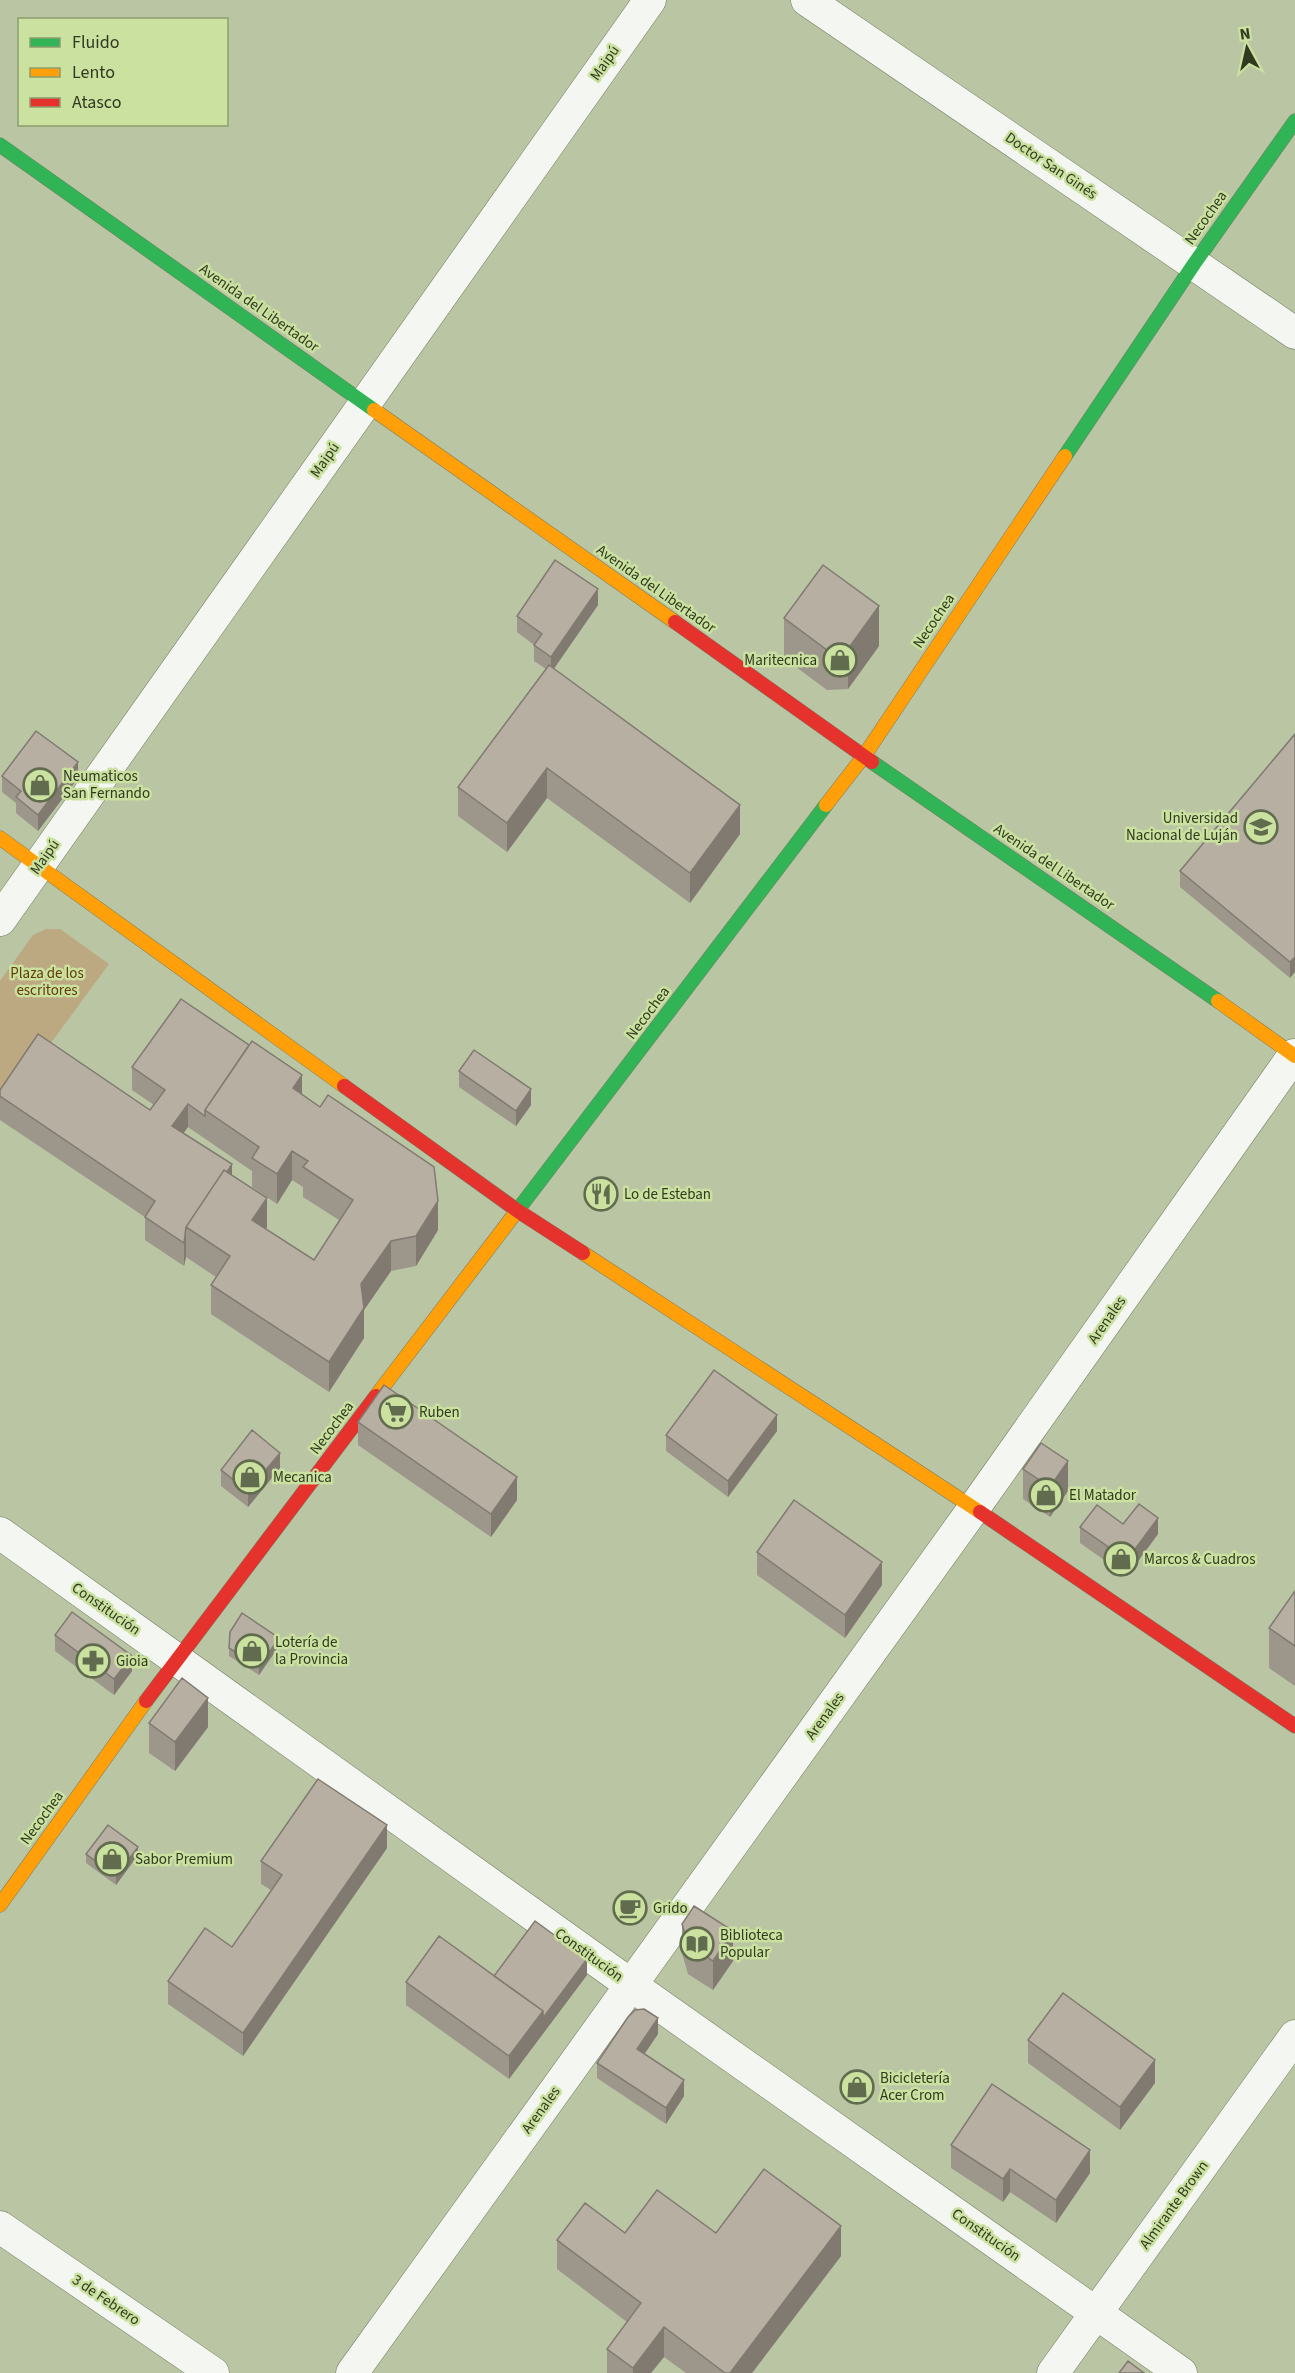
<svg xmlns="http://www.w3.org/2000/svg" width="1295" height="2373" font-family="'Source Sans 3',sans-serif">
	<rect width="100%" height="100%" fill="#b9c5a3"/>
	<path fill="#bca881" d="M46,929H60L109,964L0,1112V981L33,935Z"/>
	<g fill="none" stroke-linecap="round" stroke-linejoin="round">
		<defs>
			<path id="street" d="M807,0L1295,333
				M0,920L650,0
				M0,1533L631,1985L1181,2373
				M0,2227L213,2373
				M352,2373L974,1508L1294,1055
				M1053,2373L1295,2036"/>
			<path id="fast" d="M0,145L374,410
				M1065,456L1194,264L1295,121
				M872,762L1218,1001
				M517,1211L826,805"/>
			<path id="slow" d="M374,410L675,622
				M826,805L864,756L1065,456
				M0,838L344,1086
				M1218,1001L1295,1056
				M583,1253L980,1512
				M376,1396L517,1211
				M0,1905L146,1701"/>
			<path id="jam" d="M675,622L872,762
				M344,1086L518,1211L583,1253
				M980,1512L1295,1726
				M146,1701L376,1396"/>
		</defs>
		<use href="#street" stroke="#747d62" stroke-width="33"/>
		<use href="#fast" stroke="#747d62" stroke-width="15"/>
		<use href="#slow" stroke="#747d62" stroke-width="15"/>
		<use href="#jam" stroke="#747d62" stroke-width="15"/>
		<use href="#street" stroke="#f4f6f1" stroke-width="32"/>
		<use href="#fast" stroke="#30b455" stroke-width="14"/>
		<use href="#slow" stroke="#ff9f0a" stroke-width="14"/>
		<use href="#jam" stroke="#e5322d" stroke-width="14"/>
	</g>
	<path fill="#9d968b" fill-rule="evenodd" d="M598,605L554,668L740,834L690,903L547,798L507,852L458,816V787L546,669L534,661V645L517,632V616Z
		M784,618L879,646L848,689L827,690L784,658Z
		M1295,734L1290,978L1180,887V871Z
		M2,776L78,778L38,831L16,813V803L2,792Z
		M132,1067L302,1094L438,1230L416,1266L391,1271L364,1310V1338L329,1392L211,1314V1285L216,1277L186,1257L184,1266L145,1240V1217L0,1120V1090L150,1110L154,1105L132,1090ZM188,1127L252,1171V1187L277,1204L292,1180L303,1187V1197L339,1220L314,1260L266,1229L267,1227L232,1175L183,1133Z
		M459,1071L531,1105L516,1126L459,1087Z
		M358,1422L517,1500L491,1537L358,1445Z
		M777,1431L728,1497L666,1451V1435Z
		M280,1468L248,1507L221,1486V1470Z
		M1023,1469L1068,1491L1050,1517L1023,1499Z
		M1123,1524L1158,1534L1127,1576L1080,1543V1527Z
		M757,1552L882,1585L845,1638L757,1575Z
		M1295,1591V1686L1269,1668V1628Z
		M55,1635L132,1671L114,1695L55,1651Z
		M279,1646L259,1675L229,1656V1648Z
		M149,1723L208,1727L175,1771L149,1753Z
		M387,1848L243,2056L168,2004V1981L232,1947L271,1890L261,1884V1861Z
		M86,1854L138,1855L116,1885L86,1863Z
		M682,1924L733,1961L713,1990L688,1974L682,1953Z
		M587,1975L509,2079L406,2005V1982L494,1976Z
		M658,2034L644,2054L684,2096L666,2124L597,2078V2063Z
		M1028,2040L1155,2083L1120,2130L1028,2063Z
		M951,2145L1090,2173L1056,2223L1010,2192L1003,2202L951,2168Z
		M625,2233H716L841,2256L752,2373H686L664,2357L651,2373H607V2349L627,2322L557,2269V2240Z"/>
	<path fill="#807a71" d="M598,589V605L551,673V657Z
		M879,606V646L848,689V649Z
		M78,762V778L38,831V815Z
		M547,768V798L507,852V823Z
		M740,805V834L690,903V873Z
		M1295,957V972L1290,978V962Z
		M302,1075V1104L293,1088Z
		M531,1089V1105L516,1126V1111Z
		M188,1104V1127L172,1149V1126Z
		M292,1151V1180L277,1204V1174Z
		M232,1164V1188L189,1229Z
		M267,1198V1227L252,1249V1220Z
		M438,1201V1230L416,1266V1236Z
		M186,1234V1257L184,1266V1243Z
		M391,1241V1271L364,1310V1338L329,1392V1362L361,1284Z
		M777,1415V1431L728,1497V1481Z
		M280,1453V1468L248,1507V1491Z
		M1068,1461V1491L1050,1517V1487Z
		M517,1477V1500L491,1537V1514Z
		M1158,1518V1534L1127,1576V1560Z
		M882,1562V1585L845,1638V1615Z
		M279,1638V1646L259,1675V1667Z
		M132,1656V1671L114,1695V1679Z
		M208,1698V1727L175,1771V1742Z
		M387,1825V1848L243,2056V2033Z
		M138,1847V1855L116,1885V1876Z
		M733,1931V1961L713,1990V1961Z
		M587,1959V1975L509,2079V2056L543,2011Z
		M658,2018V2034L637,2065V2049Z
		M1155,2060V2083L1120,2130V2107Z
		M684,2080V2096L666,2124V2108Z
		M1090,2150V2173L1056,2223V2200Z
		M1010,2169V2192L1003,2202V2179Z
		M841,2226V2256L752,2373H730Z
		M664,2327V2357L651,2373H633V2368Z"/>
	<path fill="#b7afa2" stroke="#807a71" stroke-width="1.5" d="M555,560L598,589L551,657L534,645L542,634L517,616Z
		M823,565L879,606L848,649L827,650L784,618Z
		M549,665L740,805L690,873L547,768L507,823L458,787Z
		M36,731L78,762L38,815L16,797L21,791L2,776Z
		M1295,734V957L1290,962L1180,871Z
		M181,999L249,1045L205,1110V1116L188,1104L172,1126L232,1164L227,1172L224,1170L186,1227L184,1243L145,1217L155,1201L0,1096V1090L38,1034L150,1110L165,1090L132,1067Z
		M252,1041L302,1075L293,1088L320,1107L328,1095L434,1167L438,1201L416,1236L391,1241L361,1284L364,1308L329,1362L211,1285L230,1256L186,1227L224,1170L267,1198L252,1220L314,1260L353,1200L303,1167L308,1161L292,1151L277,1174L252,1158L259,1147L205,1110Z
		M474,1050L531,1089L516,1111L459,1071Z
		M714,1370L777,1415L728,1481L666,1435Z
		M384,1385L517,1477L491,1514L358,1422Z
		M252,1430L280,1453L248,1491L221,1470Z
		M1041,1443L1068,1461L1050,1487L1023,1469Z
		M794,1500L882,1562L845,1615L757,1552Z
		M1139,1504L1158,1518L1127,1560L1080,1527L1097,1505L1123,1524Z
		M1295,1591V1646L1269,1628Z
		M72,1612L132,1656L114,1679L55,1635Z
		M242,1613L279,1638L259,1667L229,1648L230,1632Z
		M182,1678L208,1698L175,1742L149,1723Z
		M318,1779L387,1825L243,2033L168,1981L205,1928L232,1947L282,1875L261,1861Z
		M108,1825L138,1847L116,1876L86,1854Z
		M694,1906L733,1931L713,1961L688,1944L682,1924Z
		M535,1921L587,1959L543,2018V2011L494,1976Z
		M439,1936L543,2011L509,2056L406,1982Z
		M1063,1993L1155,2060L1120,2107L1028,2040Z
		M644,2009L658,2018L637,2049L684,2080L666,2108L597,2063L628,2017L635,2010Z
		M992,2084L1090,2150L1056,2200L1010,2169L1003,2179L951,2145Z
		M764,2169L841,2226L730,2373H725L664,2327L633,2368L607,2349L641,2303L557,2240L585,2203L625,2233L657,2190L716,2233Z
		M1128,2361L1144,2373H1119Z"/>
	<defs>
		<symbol id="shop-ring" viewBox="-11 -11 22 22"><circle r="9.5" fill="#cae1a0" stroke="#616b4e" stroke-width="1.5"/><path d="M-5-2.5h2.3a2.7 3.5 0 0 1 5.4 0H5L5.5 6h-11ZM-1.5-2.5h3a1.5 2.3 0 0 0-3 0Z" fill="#616b4e"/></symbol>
		<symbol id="university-ring" viewBox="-11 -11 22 22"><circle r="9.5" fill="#cae1a0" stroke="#616b4e" stroke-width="1.5"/><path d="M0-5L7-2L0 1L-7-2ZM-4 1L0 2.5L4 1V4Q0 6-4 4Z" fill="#616b4e"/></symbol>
		<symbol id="restaurant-ring" viewBox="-11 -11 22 22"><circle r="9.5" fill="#cae1a0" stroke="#616b4e" stroke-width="1.5"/><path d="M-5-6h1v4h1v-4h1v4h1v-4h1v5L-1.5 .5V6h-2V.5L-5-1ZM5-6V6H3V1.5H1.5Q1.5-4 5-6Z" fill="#616b4e"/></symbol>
		<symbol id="supermarket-ring" viewBox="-11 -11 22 22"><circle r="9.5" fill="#cae1a0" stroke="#616b4e" stroke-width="1.5"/><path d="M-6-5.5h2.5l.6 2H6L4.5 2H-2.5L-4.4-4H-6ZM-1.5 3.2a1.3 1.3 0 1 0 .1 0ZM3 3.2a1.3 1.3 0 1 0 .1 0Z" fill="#616b4e"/></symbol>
		<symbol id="pharmacy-ring" viewBox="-11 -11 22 22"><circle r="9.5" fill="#cae1a0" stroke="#616b4e" stroke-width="1.5"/><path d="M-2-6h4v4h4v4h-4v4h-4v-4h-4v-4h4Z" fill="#616b4e"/></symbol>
		<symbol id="cafe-ring" viewBox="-11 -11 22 22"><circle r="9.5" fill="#cae1a0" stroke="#616b4e" stroke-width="1.5"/><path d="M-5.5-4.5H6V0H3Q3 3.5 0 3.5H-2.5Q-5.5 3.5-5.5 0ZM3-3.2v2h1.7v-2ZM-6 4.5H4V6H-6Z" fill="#616b4e"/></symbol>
		<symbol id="library-ring" viewBox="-11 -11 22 22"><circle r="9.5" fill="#cae1a0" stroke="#616b4e" stroke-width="1.5"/><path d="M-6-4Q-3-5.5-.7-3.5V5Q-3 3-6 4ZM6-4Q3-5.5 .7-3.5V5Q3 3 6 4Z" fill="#616b4e"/></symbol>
	</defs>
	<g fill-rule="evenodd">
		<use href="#shop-ring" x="821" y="641" width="38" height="38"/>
		<use href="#shop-ring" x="21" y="766" width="38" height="38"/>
		<use href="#university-ring" x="1242" y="808" width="38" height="38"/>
		<use href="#restaurant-ring" x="582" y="1175" width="38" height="38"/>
		<use href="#supermarket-ring" x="377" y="1393" width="38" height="38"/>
		<use href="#shop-ring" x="231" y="1458" width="38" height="38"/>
		<use href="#shop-ring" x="1027" y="1476" width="38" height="38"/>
		<use href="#shop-ring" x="1102" y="1540" width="38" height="38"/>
		<use href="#shop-ring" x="233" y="1632" width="38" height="38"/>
		<use href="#pharmacy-ring" x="74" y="1642" width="38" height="38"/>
		<use href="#shop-ring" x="93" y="1840" width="38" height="38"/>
		<use href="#cafe-ring" x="611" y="1889" width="38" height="38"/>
		<use href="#library-ring" x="678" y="1925" width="38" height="38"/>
		<use href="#shop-ring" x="838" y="2068" width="38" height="38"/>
	</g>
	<g text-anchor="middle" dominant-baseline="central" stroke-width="5" stroke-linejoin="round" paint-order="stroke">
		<g font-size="15" fill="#313a20" stroke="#cae1a0">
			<text transform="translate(605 63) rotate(-55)">Maipú</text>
			<text transform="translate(1051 166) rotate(34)">Doctor San Ginés</text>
			<text transform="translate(1206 218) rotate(-55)">Necochea</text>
			<text transform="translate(259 308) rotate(35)">Avenida del Libertador</text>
			<text transform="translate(325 460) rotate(-55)">Maipú</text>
			<text transform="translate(656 589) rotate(35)">Avenida del Libertador</text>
			<text transform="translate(934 621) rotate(-56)">Necochea</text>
			<text transform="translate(45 857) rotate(-55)">Maipú</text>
			<text transform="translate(1054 867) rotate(34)">Avenida del Libertador</text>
			<text transform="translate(648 1013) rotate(-53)">Necochea</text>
			<text transform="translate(1107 1320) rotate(-55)">Arenales</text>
			<text transform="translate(332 1428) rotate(-53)">Necochea</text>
			<text transform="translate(106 1609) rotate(35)">Constitución</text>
			<text transform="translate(825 1716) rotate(-54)">Arenales</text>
			<text transform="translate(42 1818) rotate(-54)">Necochea</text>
			<text transform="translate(589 1955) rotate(36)">Constitución</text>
			<text transform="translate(541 2110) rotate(-54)">Arenales</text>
			<text transform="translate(1174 2205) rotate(-54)">Almirante Brown</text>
			<text transform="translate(986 2235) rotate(35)">Constitución</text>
			<text transform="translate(106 2300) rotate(34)">3 de Febrero</text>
		</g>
		<g font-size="15" fill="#313a20" stroke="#cae1a0" text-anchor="start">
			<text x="817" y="660" text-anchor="end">Maritecnica</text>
			<text x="63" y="776">Neumaticos<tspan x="63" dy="17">San Fernando</tspan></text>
			<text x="1238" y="818" text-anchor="end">Universidad<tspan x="1238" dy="17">Nacional de Luján</tspan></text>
			<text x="624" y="1194">Lo de Esteban</text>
			<text x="419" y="1412">Ruben</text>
			<text x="273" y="1477">Mecanica</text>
			<text x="1069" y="1495">El Matador</text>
			<text x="1144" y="1559">Marcos &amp; Cuadros</text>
			<text x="275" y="1642">Lotería de<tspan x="275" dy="17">la Provincia</tspan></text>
			<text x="116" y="1661">Gioia</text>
			<text x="135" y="1859">Sabor Premium</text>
			<text x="653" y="1908">Grido</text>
			<text x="720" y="1935">Biblioteca<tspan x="720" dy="17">Popular</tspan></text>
			<text x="880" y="2078">Bicicletería<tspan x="880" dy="17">Acer Crom</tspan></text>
		</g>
		<g font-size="15" fill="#643a07" stroke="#cae1a0">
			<text x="47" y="973">Plaza de los<tspan x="47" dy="17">escritores</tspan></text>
		</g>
	</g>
	<rect x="18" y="18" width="210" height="108" fill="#cae1a0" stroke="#8d9e6d" stroke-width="1.5"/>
	<rect x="30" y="38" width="30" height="9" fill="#30b455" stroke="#8d9e6d" stroke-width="1.5"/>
	<text x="72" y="48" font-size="18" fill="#313a20">Fluido</text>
	<rect x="30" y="68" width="30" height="9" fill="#ff9f0a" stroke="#8d9e6d" stroke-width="1.5"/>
	<text x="72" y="78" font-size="18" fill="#313a20">Lento</text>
	<rect x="30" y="98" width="30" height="9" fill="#e5322d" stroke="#8d9e6d" stroke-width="1.5"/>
	<text x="72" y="108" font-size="18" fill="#313a20">Atasco</text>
	<g transform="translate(1247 48) rotate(352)" stroke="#cae1a0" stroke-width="4.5" paint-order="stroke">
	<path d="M0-4.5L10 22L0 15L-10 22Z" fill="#313a20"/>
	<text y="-9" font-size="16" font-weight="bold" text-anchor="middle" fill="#313a20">N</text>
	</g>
</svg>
